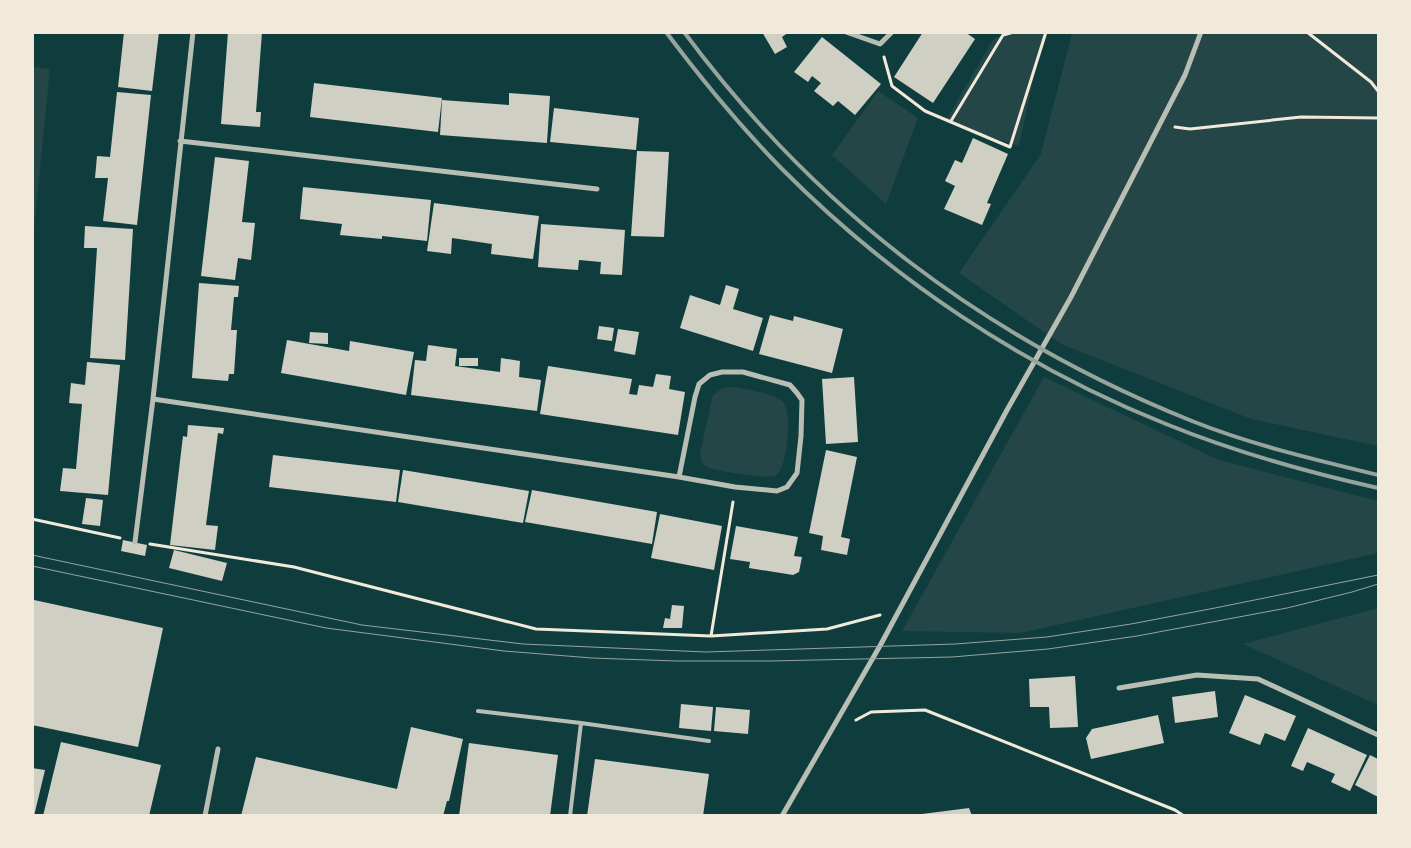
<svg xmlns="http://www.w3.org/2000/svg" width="1411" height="848" font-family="'Space Grotesk',sans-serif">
	<rect width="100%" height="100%" fill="#0f3d3e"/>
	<path fill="#244646" d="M1017,33H1046L1034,76L1019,146L945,122L994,38Z
		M1072,33H1378V446L1251,419L1061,344L959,273L1041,154Z
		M33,67L50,69L33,239L32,67Z
		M878,91L918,118L886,204L832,155Z
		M1044,377L1219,460L1378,501V553L1021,633L902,631Z
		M733,387C745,389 776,393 784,403C792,413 788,470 775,476C769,479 713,471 707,467C702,464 701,458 700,453L713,395L723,388Z
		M1378,608V705L1243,644Z"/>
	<path fill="#cfcfc3" d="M124,32H159L152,91L118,87Z
		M228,32H262L256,112H261L260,127L221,124Z
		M762,32H789L782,37L787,47L775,54Z
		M923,32H965L975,39L933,103L894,77Z
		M822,37L881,84L855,115L838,101L833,106L814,91L821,83L812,76L808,82L794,72Z
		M314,83L442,98L438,132L310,117Z
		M117,92L151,95L137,225L103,221L108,178H95L97,156L110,157Z
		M509,93L550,96L547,143L440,135L442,100L509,105Z
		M554,108L639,118L636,150L550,142Z
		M973,138L1008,154L987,203L991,204L982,225L944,209L955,186L945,181L955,160L962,163Z
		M637,151L669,152L664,237L631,236Z
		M215,157L249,161L242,222L255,223L251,260L238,258L235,280L201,276Z
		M303,187L431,200L427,241L382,236V239L340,235L342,224L300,219Z
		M434,203L539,216L533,259L491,254L492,244L452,238L451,254L427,251Z
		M541,224L625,230L622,275L600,274L601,262L579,260L578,270L538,267Z
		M85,226L133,229L125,360L90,358L97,248H84Z
		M199,283L239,286L238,297H234L231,330H237L234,374H229L228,381L192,378Z
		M726,285L739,289L733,309L763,318L753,351L680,328L690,295L720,305Z
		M770,315L793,321L794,316L843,329L832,373L759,354Z
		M599,326L614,328L612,341L597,339Z
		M618,329L639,332L635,355L614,351Z
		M310,332L328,333V344L309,343Z
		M287,340L349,351L350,341L414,352L406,395L281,373Z
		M428,345L457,349L455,366L500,372L501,358L520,361L519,377L541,380L537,411L411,395L415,360L426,361Z
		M459,358H478V366H459Z
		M87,362L120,365L108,495L60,491L63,468L76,469L82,404L69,403L71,383L85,385Z
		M548,366L632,379L629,394L637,395L639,385L653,387L656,374L671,376L669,389L685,392L678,435L540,414Z
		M854,377L858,442L826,444L822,379Z
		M188,425L224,428L223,434L218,433L206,525L218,526L215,550L170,545L183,436L187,437Z
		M826,450L857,457L841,537L850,539L847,555L821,550L823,536L809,533Z
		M273,455L400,470L396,502L269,487Z
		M403,470L529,491L523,523L398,502Z
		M532,490L657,512L652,544L525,522Z
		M86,498L103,500L100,526L82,524Z
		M660,514L722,526L714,570L651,558Z
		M736,526L798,537L794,556L802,557L799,572L793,575L749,568L750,562L730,559Z
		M123,540L147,545L145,556L121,551Z
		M174,550L227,563L222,581L169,568Z
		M34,600L163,628L138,747L32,725V607Z
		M672,605L684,606L682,628H663L665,618L670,619Z
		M1075,676L1078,727L1050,728L1049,707H1030L1029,679Z
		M1215,691L1218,717L1175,723L1172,697Z
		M1245,695L1296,716L1285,741L1265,733L1260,745L1229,733Z
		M681,704L713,707L711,731L679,728Z
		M716,707L750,710L748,734L714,731Z
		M1158,715L1164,743L1091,759L1086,738L1092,729Z
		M411,727L463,739L449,801H447L443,816H241L256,757L397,789Z
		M1308,728L1367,755L1350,791L1331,782L1335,774L1307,762L1303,771L1291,766Z
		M61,742L161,765L149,816H43Z
		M469,743L558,755L550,816H459Z
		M1370,755L1378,759V797L1355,785Z
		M595,759L709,774L703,816H587Z
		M32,768L45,770L34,816H32Z
		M969,808L972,816H922V814Z"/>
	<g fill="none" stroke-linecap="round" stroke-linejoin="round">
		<path stroke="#f1e9da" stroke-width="3" d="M1307,32L1371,82L1378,91
			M884,57L892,86L925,111L1010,147L1046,32
			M951,121L1003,35L1014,32
			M1175,127L1190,129L1301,117L1378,118
			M32,519L120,538
			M150,544L294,567L536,629L711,636L827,629L880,615
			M711,636L733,502
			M856,720L871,712L925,710L1175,810L1184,816"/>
		<path stroke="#b8beb3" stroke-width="4" d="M478,711L581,723L709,741
			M570,816L581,723"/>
		<path stroke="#b8beb3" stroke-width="5" d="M846,32L880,44L892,32
			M180,141L597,189
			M722,372H743L790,385L797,393L802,400L801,436L797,473L787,487L777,491L735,487L679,477L695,397L699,384L710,375Z
			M153,399L679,477
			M135,542L153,399L193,32
			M1119,688L1197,675L1258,679L1378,735
			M205,816L218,749
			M782,816L881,644L1007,410L1071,297L1185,75L1201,32"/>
		<path stroke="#97a49c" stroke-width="1" d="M32,555L362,625L523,644L706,652L955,644L1047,637L1131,624L1215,608L1378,575
			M32,566L326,628L504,651L592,658L676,661H770L952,657L1048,649L1137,636L1287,608L1352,592L1378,584"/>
		<path stroke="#97a49c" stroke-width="4" d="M666,32C702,80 740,126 781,168C890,278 1023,367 1166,424C1235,452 1306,472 1378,488
			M684,32C817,211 985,338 1192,421C1252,445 1316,460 1378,475"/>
	</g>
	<rect width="1411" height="848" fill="none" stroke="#f1e9da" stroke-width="68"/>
</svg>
